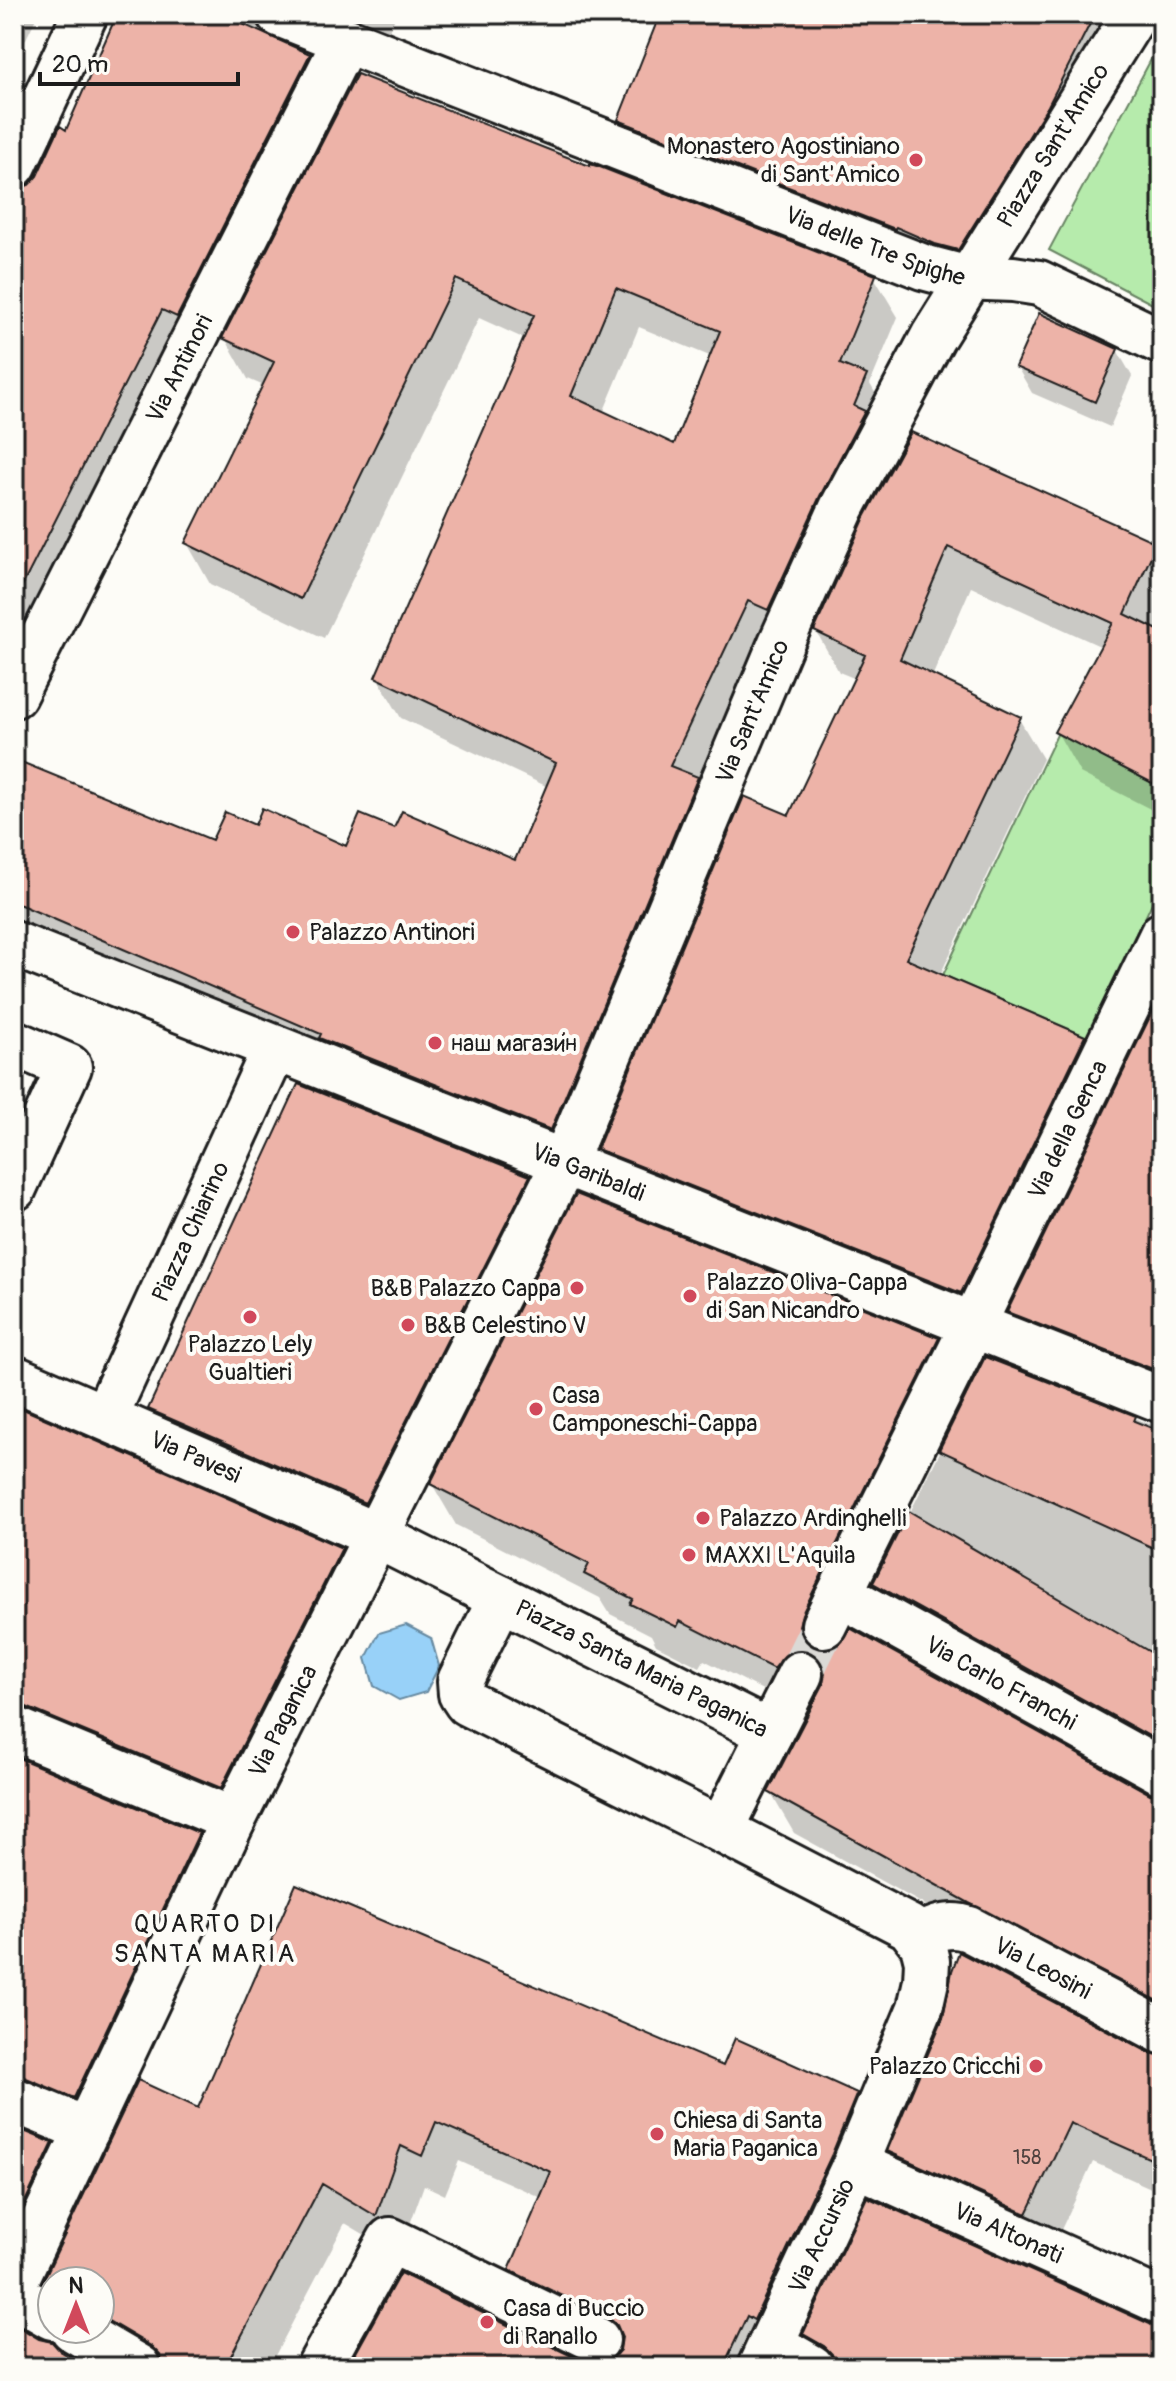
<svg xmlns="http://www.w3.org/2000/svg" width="1176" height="2381" font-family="Pangolin,sans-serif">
	<rect width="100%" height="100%" fill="#fdfcf7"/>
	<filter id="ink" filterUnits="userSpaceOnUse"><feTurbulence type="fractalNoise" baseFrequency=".0125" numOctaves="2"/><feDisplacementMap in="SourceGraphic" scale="16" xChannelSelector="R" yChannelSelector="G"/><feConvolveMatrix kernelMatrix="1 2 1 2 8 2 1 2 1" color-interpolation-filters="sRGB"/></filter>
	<g filter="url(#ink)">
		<path fill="#b6ebac" stroke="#698464" stroke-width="2" d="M1162,39V309L1049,250Z
			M1090,665L1097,754L1162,788V881L1090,1038L943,975Z"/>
		<path fill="#98d1f8" stroke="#6689a0" stroke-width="2" d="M406,1625L431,1638L439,1666L426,1692L399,1700L374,1686L366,1658L379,1633Z"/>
		<path fill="#0003" fill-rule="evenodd" d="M14,14H38L14,64Z
			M119,14H397L376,56L287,34L280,43L309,55L333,95L14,688V101L39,143L15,192L29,188L38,177L67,132Z
			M662,14H1080L1092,18L1116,60L982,292L645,163L621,120Z
			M358,76L874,277L898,317L870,384L889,417L574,1170L14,932V762L213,843L256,828L348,848L396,831L517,863L548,787L401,718L377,677L525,339L479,318L324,638L210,584L187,543L264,386L248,379L225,338ZM639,327L712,357L675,446L603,413Z
			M1117,350L1132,376L1110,427L1032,393L1017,367Z
			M912,434L1162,547V815L1080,773L1057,732L1102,647L971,587L932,677L1019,719L1043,759L940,975L1084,1038L1107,1078L984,1333L623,1189L599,1149L790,818L856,679L839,672L816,631Z
			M1162,997V1403L1033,1352L1010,1312Z
			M14,1087L40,1129L14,1188Z
			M528,1177L553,1220L389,1545L175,1452L150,1409Z
			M937,1340L961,1380L825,1652L1149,1796L1162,1799V2030L994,1943L794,1833L770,1792L822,1689L810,1693L798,1708L704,1660L700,1667L656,1645L651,1635L610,1614L600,1598L456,1525L432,1484Z
			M986,1359L1152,1425L1162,1426V1770L898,1624L875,1583Z
			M14,1408L341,1550L364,1590L244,1827L21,1750L15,1759L198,1835L221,1875L98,2137L22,2120L16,2128L14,2125Z
			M1150,2055L1162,2058V2193L1093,2162L1050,2253L913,2192L890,2151Z
			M724,2068L856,2095L879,2135L774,2367H349L586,2364L600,2367L613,2362L621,2352L535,2310L511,2270L542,2198L459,2161L445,2195L424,2185L399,2255L345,2223L269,2367H144L100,2329V2281H52V2295L45,2282L199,2111Z
			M14,2128L52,2145L75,2185L14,2308Z
			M1151,2327L1162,2328V2367H825L805,2334Z"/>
		<path fill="#edb3a8" stroke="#1c1c1c" stroke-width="2" fill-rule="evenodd" d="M117,14H220L310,54L177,317L162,310L14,602V190L29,185L37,176L60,126L66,130Z
			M660,14H1095L1048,106L958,250L935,244L896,227L895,229L618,120Z
			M357,74L590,166V164L600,167L876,275L840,364L867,375L854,406L865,411L820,496L768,610L748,601L670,766L698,777L551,1130L319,1038L321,1034L14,902V759L212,840L225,812L255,825L262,808L346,846L360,814L394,828L402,811L515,860L556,763L375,677L534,315L456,279L301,599L185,543L274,362L222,338ZM616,288L720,331L674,444L571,396Z
			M1039,313L1118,349L1095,402L1015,367Z
			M911,432L1157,543L1125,614L1162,632V788L1054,732L1113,623L948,547L900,659L1021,717L906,959L1085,1036L961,1293L597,1149L744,796L789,815L865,655L814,631L864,519Z
			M1162,992V1363L1158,1371L1007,1312Z
			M298,1084L530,1176L365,1503L148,1409Z
			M576,1194L939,1338L802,1614L799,1626L803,1638L812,1647L826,1650L838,1645L850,1628L1150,1794L1162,1797V2003L969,1903L768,1792L823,1685L825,1672L821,1661L812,1652L799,1649L787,1653L774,1669L680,1621L677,1627L630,1604L633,1599L584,1574L589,1564L430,1484Z
			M985,1357L1136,1416L1134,1421L1162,1432V1552L939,1450Z
			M14,1405L342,1548L221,1788L24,1706L14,1705Z
			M909,1511L1162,1659V1743L873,1583Z
			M14,1756L199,1833L74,2098L24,2077L14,2076Z
			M296,1884L723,2066L735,2038L857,2093L832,2154L754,2320L747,2316L723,2367H348L400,2273L586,2363L598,2365L610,2361L620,2350L622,2337L617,2325L609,2318L509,2270L551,2172L436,2122L422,2156L401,2146L376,2216L322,2184L225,2367H163L160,2355L151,2346L100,2316V2281H52V2288L42,2283L138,2080L198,2108Z
			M959,1952L1150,2053L1162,2056V2164L1070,2123L1027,2214L887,2151L943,2018L952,1971Z
			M14,2127L53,2143L14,2225Z
			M867,2197L1152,2325L1162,2327V2367H846L834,2361L832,2354L824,2346L803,2334Z
			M14,2324L39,2339L52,2342L60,2351L88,2367H14Z"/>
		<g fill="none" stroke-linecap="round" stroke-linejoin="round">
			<path stroke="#dbdad6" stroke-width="44" stroke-dasharray="44 22" stroke-linecap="butt" d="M800,1674L824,1625"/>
			<defs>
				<g id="pedestrian">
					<path d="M14,165L85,14"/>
					<path d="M14,1043L69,1067L14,1188"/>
					<path id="s1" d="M105,1417L275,1048"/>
					<path id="s2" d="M919,1937C935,1928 950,1922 969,1929L1162,2031"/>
				</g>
				<g id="minor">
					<path id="s3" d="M279,14L923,267L961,277L1013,279L1039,283L1162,342"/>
					<path id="s4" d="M14,695L345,41"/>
					<path id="s5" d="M14,944L1162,1400"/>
					<path id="s6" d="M14,1378L377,1536L770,1733L721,1830L909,1927L923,1945L927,1961L926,1981L920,2008L855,2164L760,2367"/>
					<path id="s7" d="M840,1594L1162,1772"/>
					<path d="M501,1598L460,1681L461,1694L467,1703L721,1830"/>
					<path id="s8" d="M824,1625L973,1325L1162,935"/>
					<path d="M14,1729L233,1820"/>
					<path d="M770,1733L800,1674"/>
					<path d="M14,2100L87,2130"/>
					<path id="s9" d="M855,2164L1162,2302"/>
					<path id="s10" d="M14,2284L233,1820L564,1163L781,643L842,508L933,337L1135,14"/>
					<path d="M14,2295L52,2317"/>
					<path d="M73,2329L138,2367"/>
					<path d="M771,2344L811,2367"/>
					<path d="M319,2367L390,2240L597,2340"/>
				</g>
			</defs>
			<use href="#pedestrian" stroke="#1c1c1c" stroke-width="50"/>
			<use href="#minor" stroke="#1c1c1c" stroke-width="50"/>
			<use href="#pedestrian" stroke="#fdfcf7" stroke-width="44"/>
			<use href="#minor" stroke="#fdfcf7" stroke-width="44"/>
		</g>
	</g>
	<g fill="#d1495b" stroke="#fdfcf7" stroke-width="3">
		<circle cx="916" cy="160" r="8"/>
		<circle cx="293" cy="932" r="8"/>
		<circle cx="435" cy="1043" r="8"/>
		<circle cx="577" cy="1288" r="8"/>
		<circle cx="690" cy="1296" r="8"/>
		<circle cx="250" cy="1317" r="8"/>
		<circle cx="408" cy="1325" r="8"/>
		<circle cx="536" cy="1409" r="8"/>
		<circle cx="703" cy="1518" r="8"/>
		<circle cx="689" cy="1555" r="8"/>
		<circle cx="1036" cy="2066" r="8"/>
		<circle cx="657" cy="2134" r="8"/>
		<circle cx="487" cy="2322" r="8"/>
	</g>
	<g text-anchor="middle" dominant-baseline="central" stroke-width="8" stroke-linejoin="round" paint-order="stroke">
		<g font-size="20" fill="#50423f">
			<text x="1027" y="2157">158</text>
		</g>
		<g font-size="24" fill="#1c1c1c" stroke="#fdfcf7">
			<text stroke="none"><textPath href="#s10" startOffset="2380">Piazza Sant'Amico</textPath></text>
			<text stroke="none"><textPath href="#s3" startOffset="640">Via delle Tre Spighe</textPath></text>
			<text stroke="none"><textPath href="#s4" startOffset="366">Via Antinori</textPath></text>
			<text stroke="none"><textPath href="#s10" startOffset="1738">Via Sant'Amico</textPath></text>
			<text stroke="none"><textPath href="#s8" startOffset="552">Via della Genca</textPath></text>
			<text stroke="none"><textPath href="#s5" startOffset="618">Via Garibaldi</textPath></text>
			<text stroke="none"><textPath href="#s1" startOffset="204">Piazza Chiarino</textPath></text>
			<text stroke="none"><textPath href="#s6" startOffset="198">Via Pavesi</textPath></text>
			<text stroke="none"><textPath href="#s6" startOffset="692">Piazza Santa Maria Paganica</textPath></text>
			<text stroke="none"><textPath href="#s7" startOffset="184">Via Carlo Franchi</textPath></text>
			<text stroke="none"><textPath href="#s10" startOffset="624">Via Paganica</textPath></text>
			<text stroke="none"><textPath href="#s2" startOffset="136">Via Leosini</textPath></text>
			<text stroke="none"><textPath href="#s9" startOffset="168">Via Altonati</textPath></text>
			<text transform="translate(822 2236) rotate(-65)">Via Accursio</text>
		</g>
		<g font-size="24" fill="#1c1c1c" stroke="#fdfcf7" text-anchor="start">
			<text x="900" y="146" text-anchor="end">Monastero Agostiniano<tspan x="900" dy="28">di Sant'Amico</tspan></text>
			<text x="309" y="932">Palazzo Antinori</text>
			<text x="451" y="1043">наш магази́н</text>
			<text x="706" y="1282">Palazzo Oliva-Cappa<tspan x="706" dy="28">di San Nicandro</tspan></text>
			<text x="561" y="1288" text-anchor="end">B&amp;B Palazzo Cappa</text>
			<text x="424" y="1325">B&amp;B Celestino V</text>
			<text x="250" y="1344" text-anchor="middle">Palazzo Lely<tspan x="250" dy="28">Gualtieri</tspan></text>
			<text x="552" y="1395">Casa<tspan x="552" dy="28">Camponeschi-Cappa</tspan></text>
			<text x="719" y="1518">Palazzo Ardinghelli</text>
			<text x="705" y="1555">MAXXI L'Aquila</text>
			<text x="1020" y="2066" text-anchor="end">Palazzo Cricchi</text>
			<text x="673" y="2120">Chiesa di Santa<tspan x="673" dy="28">Maria Paganica</tspan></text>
			<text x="503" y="2308">Casa di Buccio<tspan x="503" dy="28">di Ranallo</tspan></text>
		</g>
		<g font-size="26" letter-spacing="2" fill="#1c1c1c" stroke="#fdfcf7">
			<text x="205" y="1924">QUARTO DI<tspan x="205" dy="30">SANTA MARIA</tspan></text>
		</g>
	</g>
	<rect width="1176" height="2381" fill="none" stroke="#fdfcf7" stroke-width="48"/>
	<rect x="24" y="24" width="1128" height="2333" fill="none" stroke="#1c1c1c" stroke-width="3" filter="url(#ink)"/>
	<g transform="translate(76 2305)"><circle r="38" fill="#fdfcf7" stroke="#a3a29f" stroke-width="2"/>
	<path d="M0-6L14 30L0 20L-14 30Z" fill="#d1495b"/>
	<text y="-12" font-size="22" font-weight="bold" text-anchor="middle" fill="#1c1c1c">N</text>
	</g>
	<path d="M40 72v12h198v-12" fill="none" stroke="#1c1c1c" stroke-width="4"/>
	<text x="52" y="72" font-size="24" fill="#1c1c1c" stroke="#fdfcf7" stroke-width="6" paint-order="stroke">20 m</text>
</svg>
